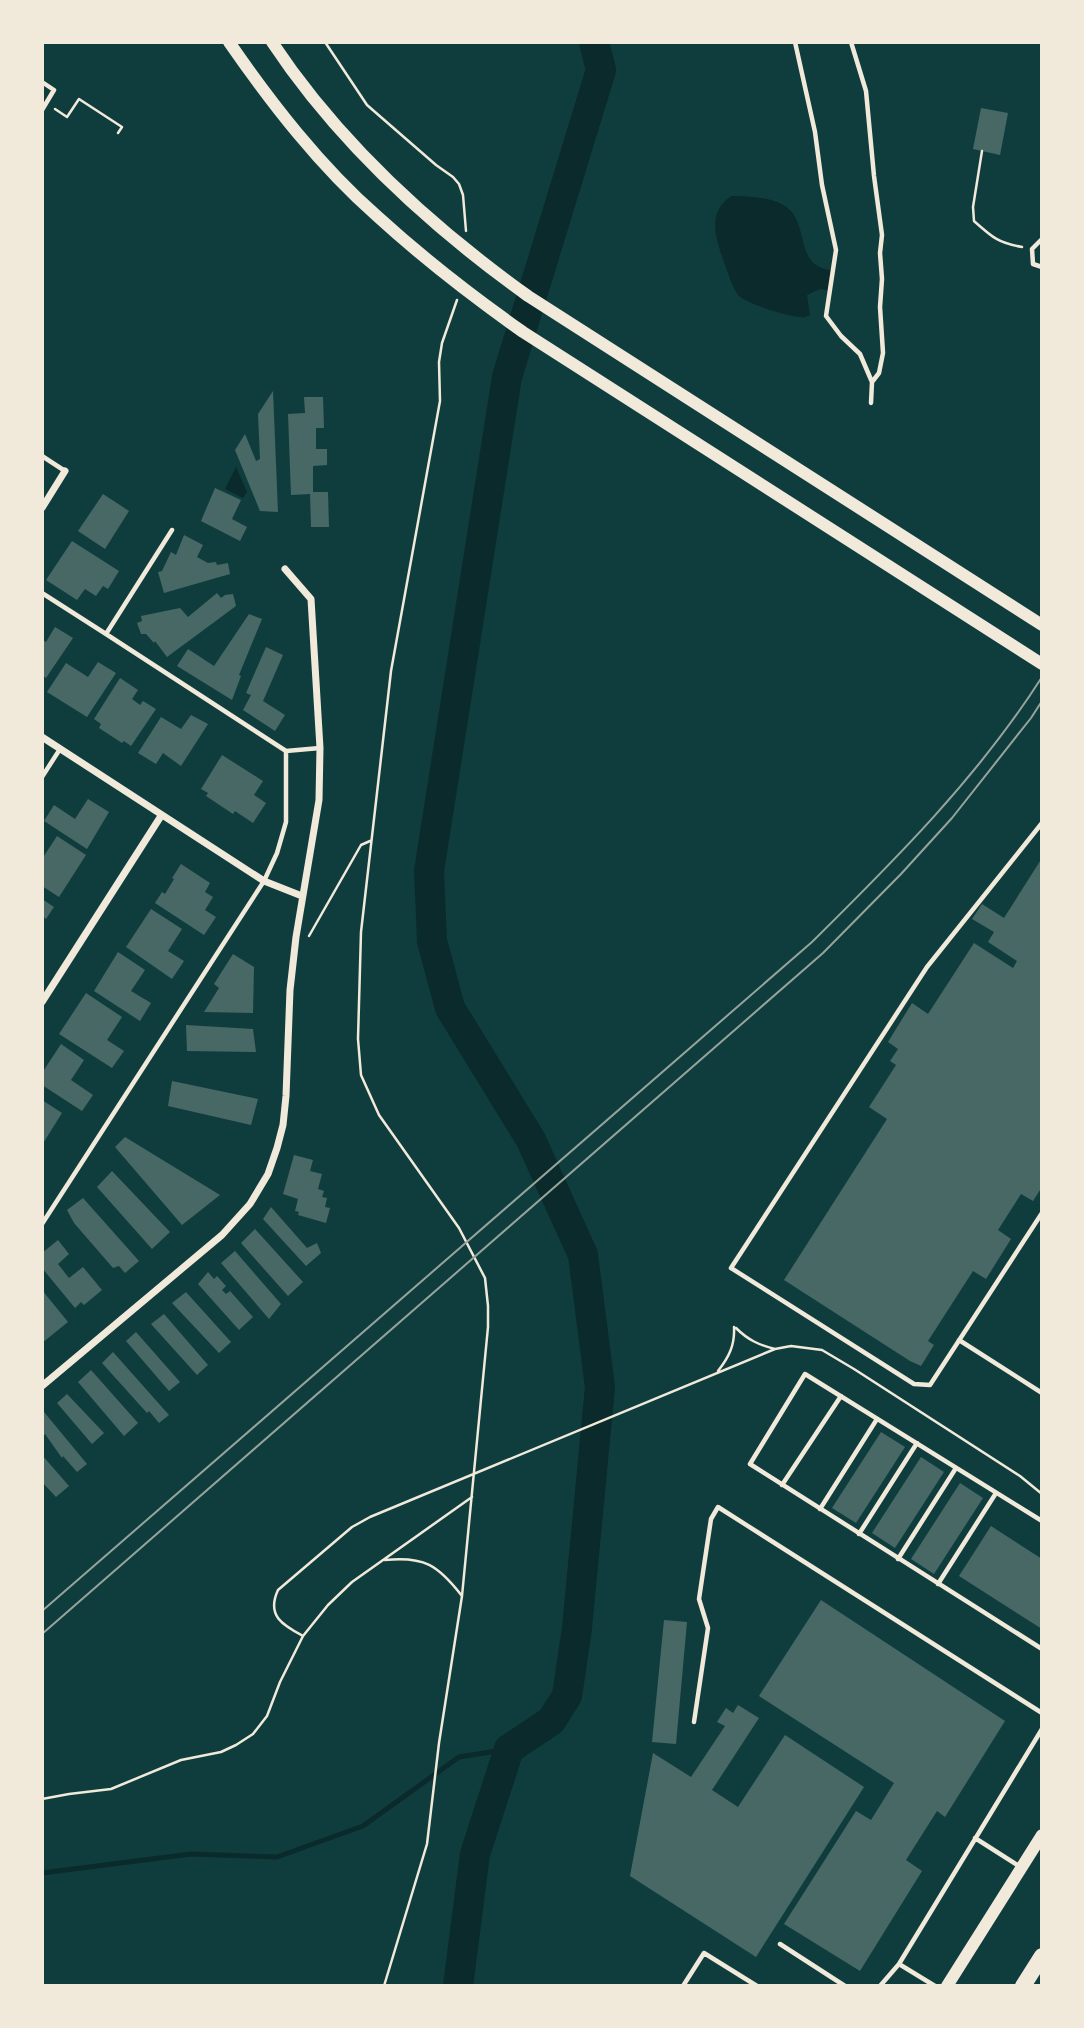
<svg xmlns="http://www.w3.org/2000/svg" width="1084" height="2028" font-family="Mulish,sans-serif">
	<rect width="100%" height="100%" fill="#0f3d3e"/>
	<path fill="#0a2a2b" d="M731,196C750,196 783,197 794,215C807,236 799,268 832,270L830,291L820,289L807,295L810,315C805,317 806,318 800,317C788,316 746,304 738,295C732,287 729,275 725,265C717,241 705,214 731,196Z
		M236,467L247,492L243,498L225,489Z"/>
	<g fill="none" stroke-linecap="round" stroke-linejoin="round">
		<path stroke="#0a2a2b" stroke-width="5" d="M42,1873L191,1854L277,1857L363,1826L459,1757L509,1749"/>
		<path stroke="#0a2a2b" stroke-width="30" d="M458,1986L475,1854L509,1749L551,1721L567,1696L577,1628L600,1387L583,1255L531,1140L450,1008L432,941L429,871L507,377L601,70L594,42"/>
	</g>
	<path fill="#486865" d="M981,108L1008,113L1000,155L973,149Z
		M273,391L278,512L260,511L235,450L245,434L256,461L260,459L258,414Z
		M304,397H323L324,428H316V449H327V465L313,466V492H328L329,527H311L310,494L291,495L288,414L305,413Z
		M215,488L241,500L232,519L247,527L240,541L201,521Z
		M103,494L129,511L105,549L78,531Z
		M184,535L203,545L197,557L208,563L216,562L217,565L228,563L230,574L164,593L158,572L162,571L171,552L176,555Z
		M72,541L119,571L108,589L103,586L96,596L85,589L77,600L46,580Z
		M217,593L221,598L225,595L233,594L236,606L167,657L155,641L154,643L146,634H141L137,623L142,621L141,616L180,608L188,617Z
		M249,614L262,619L239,675L241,676L232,700L177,666L188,649L214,666Z
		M55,627L73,638L46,678L42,675V639L46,642Z
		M266,647L283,655L263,701L285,715L275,731L243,710L251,695L246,693Z
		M98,662L116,673L87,717L47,692L66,663L88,677Z
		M120,678L138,690L132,699L140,705L143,701L156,709L131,746L124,741L122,743L99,728L101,724L94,719Z
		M191,715L208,724L181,766L163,753L156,764L138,753L161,717L181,729Z
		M222,755L263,781L254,795L266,803L253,823L235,811L233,814L206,796L208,793L201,789Z
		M88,799L109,812L87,849L44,821L54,805L75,819Z
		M57,836L86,855L59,897L42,886V859Z
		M1042,858V1187L1033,1201L1021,1194L998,1230L1011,1239L986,1279L973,1271L928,1341L934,1345L921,1366L910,1361L784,1280L887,1119L869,1107L896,1065L890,1061L898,1049L888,1042L912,1003L928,1014L974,943L1013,968L1017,961L988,942L994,932L972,919L982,904L1004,918Z
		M181,864L210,883L205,892L213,897L205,910L216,917L204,935L155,903L162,892L165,894L174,879L172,878Z
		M42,899L54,907L46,919L42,916Z
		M151,909L182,929L168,951L184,961L172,979L126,947Z
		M118,952L145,970L131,991L151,1003L140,1021L94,991Z
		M233,954L254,967L253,1013L204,1012L219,988L214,984Z
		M86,993L122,1017L107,1040L124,1051L112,1068L59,1034Z
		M186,1025L253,1029L256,1052L187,1051Z
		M61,1044L84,1060L71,1080L93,1095L82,1111L42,1085V1073Z
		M172,1081L258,1099L251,1125L168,1106Z
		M42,1100L62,1113L42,1145Z
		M125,1137L220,1195L182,1225L115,1147Z
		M294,1155L313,1160L310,1171L322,1174L318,1189L324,1191L322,1197L327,1198L325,1207L330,1208L326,1223L298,1215L299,1212L295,1211L298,1199L283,1194Z
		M112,1171L170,1232L152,1249L97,1187Z
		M83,1198L139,1261L125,1273L119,1266L113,1268L74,1223L67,1210Z
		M271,1207L307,1248L317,1243L321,1253L306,1266L263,1219Z
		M255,1229L303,1282L288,1296L241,1243Z
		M58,1240L69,1254L58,1264L69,1278L83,1267L102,1290L84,1305L81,1302L75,1308L42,1268V1253Z
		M235,1251L281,1304L269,1319L221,1263Z
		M208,1272L214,1279L217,1276L226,1286L222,1290L226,1294L230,1291L253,1317L239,1330L198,1284Z
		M42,1290L68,1322L42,1343Z
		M186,1292L231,1342L219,1353L172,1303Z
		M164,1314L208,1365L197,1375L151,1324Z
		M136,1332L180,1382L169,1391L126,1341Z
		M113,1352L169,1415L159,1423L149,1411L147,1413L102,1363Z
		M91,1370L138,1423L124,1436L78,1382Z
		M67,1394L104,1433L92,1444L57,1403Z
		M44,1412L87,1464L77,1472L63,1456L62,1458L45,1434L42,1437V1414Z
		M881,1432L905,1447L856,1523L832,1508Z
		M42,1455L69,1486L56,1497L42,1482Z
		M921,1457L944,1472L895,1548L872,1533Z
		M960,1483L983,1498L934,1574L911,1559Z
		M991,1526L1042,1559V1629L959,1576Z
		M821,1600L1005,1721L945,1817L937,1811L906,1860L922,1871L860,1971L784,1924L856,1811L871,1820L894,1783L759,1696Z
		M664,1620L687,1622L676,1744L652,1742Z
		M738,1705L759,1718L712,1790L738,1807L785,1735L864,1787L756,1957L630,1876L653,1753L691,1777L725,1726L717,1722L726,1708L733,1713Z"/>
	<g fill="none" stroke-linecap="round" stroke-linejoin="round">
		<path stroke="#f1e9da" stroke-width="2.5" d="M325,42L367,105L436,165L453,177L459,184L463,195L466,231
			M55,109L67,117L79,99L122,127L118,133
			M982,151L973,207L974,221C992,237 998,243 1022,247
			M309,936L361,845L370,841
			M736,1328C748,1340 759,1345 775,1349
			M718,1371C729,1357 735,1345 734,1327
			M385,1560C424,1556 438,1565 462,1596
			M303,1636C283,1625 266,1616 278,1590L352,1527L370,1517L775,1349L791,1346L822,1350L854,1369L1020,1476L1042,1494
			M42,1799L69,1794L111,1789L181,1760L221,1752L236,1745L253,1734L267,1716L280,1682L303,1636L328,1605L352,1582L472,1497
			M384,1986L427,1844L439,1743L462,1596L488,1327V1306L485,1278L459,1228L379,1115L361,1075L358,1039L361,932L391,671L440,401L439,362L442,343L457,300"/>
		<path stroke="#f1e9da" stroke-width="4.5" d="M795,42L815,132L822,185L836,250L826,316L841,336L860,354L872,382L879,373L883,353L880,307L882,279L880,253L882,235L874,176L866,91L851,42
			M42,82L54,90L42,110
			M1042,239L1032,249L1033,264L1042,267
			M871,403L872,382
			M42,456L65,471
			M172,530L106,634L286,751L320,748
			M42,593L106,634
			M42,777L60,749
			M1042,823L927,967L731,1268L914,1384L930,1385L1042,1213
			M42,1224L264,881L277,853L286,822V751
			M959,1340L1042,1393
			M782,1485L841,1396
			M820,1509L877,1419
			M1042,1521L805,1374L750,1464L1042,1649
			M859,1534L917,1443
			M898,1559L956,1468
			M938,1584L996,1493
			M694,1722L708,1628L699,1599L711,1519L718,1507L1042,1713
			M975,1838L1019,1866
			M780,1944L845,1986
			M683,1986L704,1953L757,1986
			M880,1986L899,1964
			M935,1986L899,1964L1042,1729"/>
		<path stroke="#f1e9da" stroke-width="7" d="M42,508L65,471
			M42,737L264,881L302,896
			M42,1002L161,816
			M42,1386L222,1235L250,1204L268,1174L277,1148L283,1125L286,1096L290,990L296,937L319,800L320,748L311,599L285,569"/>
		<path stroke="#f1e9da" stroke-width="12" d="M229,42C272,104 320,166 377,216C423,258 472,296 523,332L1042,664
			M272,42C339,143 429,225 528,296L1042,625
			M947,1986L1042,1835"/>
		<path stroke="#f1e9da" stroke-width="16" d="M1023,1986L1042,1956"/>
		<path stroke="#97a49c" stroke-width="2" d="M42,1611L812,942C895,860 979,776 1042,677
			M42,1634L823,953L901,874L952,818L1031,718L1042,701"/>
	</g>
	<rect width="1084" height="2028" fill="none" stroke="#f1e9da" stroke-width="88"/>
</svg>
